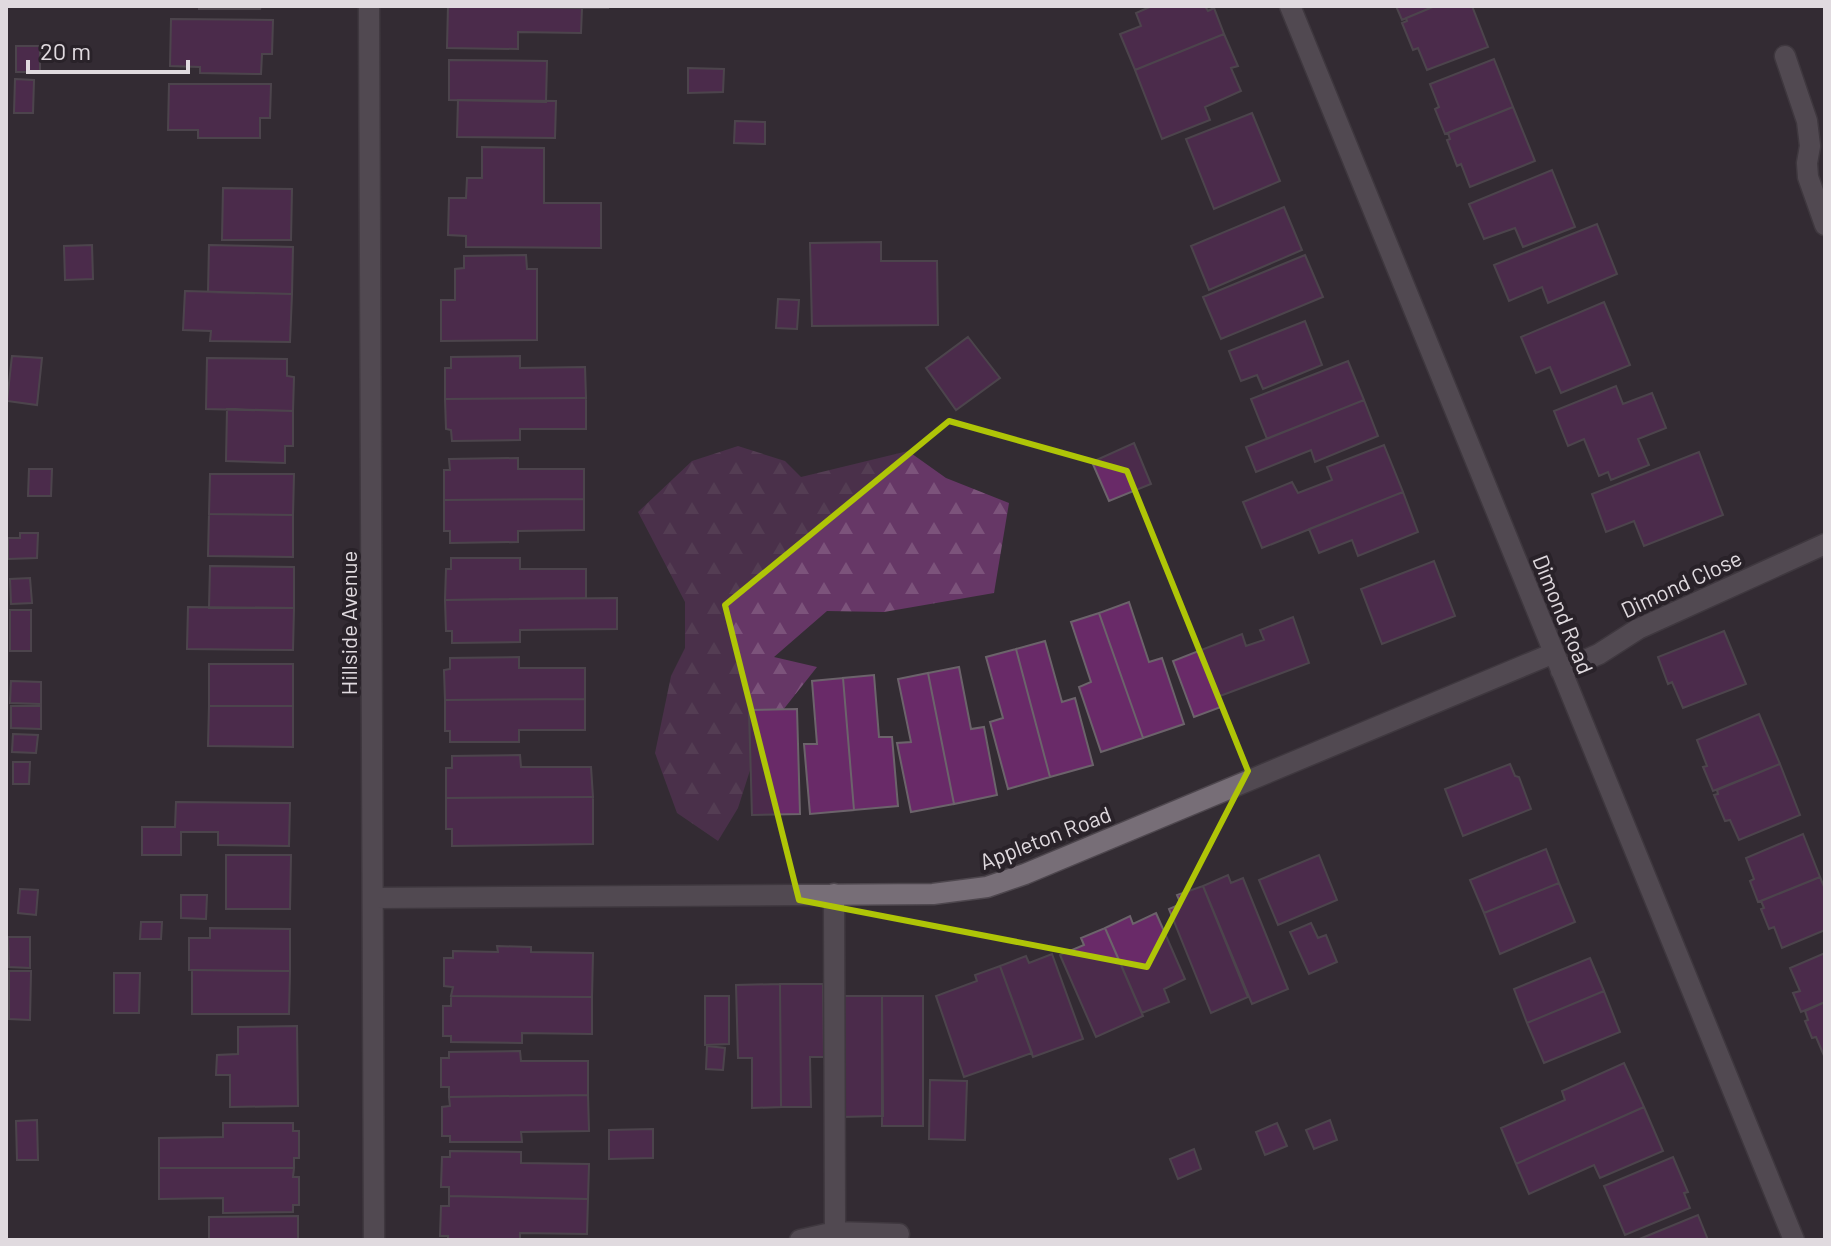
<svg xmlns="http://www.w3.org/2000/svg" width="1831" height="1246" font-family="Barlow,sans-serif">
	<defs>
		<pattern id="forest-firs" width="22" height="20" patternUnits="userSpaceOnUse" patternTransform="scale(2)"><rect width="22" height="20" fill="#663766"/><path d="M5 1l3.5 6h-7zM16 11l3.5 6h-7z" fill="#7c537b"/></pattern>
	</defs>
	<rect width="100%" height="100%" fill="#332c33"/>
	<path fill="url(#forest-firs)" d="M738,446L785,461L801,477L908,451L946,478L1009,503L994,593L884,612L827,611L774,657L817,667L760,739L738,808L718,841L677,813L655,753L671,676L685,648V602L638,512L692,461Z"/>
	<path fill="#692a68" stroke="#6c636b" stroke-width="2" d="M199,6H261L260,9H199Z
		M448,6L582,8L581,33L518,32V49L447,48Z
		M480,6H608V8Z
		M1152,6H1205L1208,11L1214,8L1224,34L1135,70L1120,34L1141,26L1136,13Z
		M1396,6H1435L1402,20Z
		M1435,6H1472L1488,47L1427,70L1418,48L1413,50L1402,23L1407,21L1406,18Z
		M171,19L273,20L272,54H262L261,74L200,73V67L170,66Z
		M1224,34L1238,66L1231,68L1241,91L1205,107L1210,120L1162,139L1135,70Z
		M16,46H40V72H16Z
		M1494,59L1513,107L1445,134L1435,109L1439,107L1430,84Z
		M449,60L547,61L546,102L449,100Z
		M688,68L724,69L723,92L688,93Z
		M15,79L34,80L33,113H14Z
		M169,84H271L270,118H260V138H198V130H168Z
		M458,100L556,101L555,138L457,137Z
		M1513,107L1535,161L1470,187L1461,164L1457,166L1447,140L1450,139L1448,133Z
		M1252,113L1280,181L1214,209L1186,139Z
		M735,121L765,122V144L734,143Z
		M482,147L544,148V203H601V248L466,247V236L448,235L449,198H466L467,178H482Z
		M1552,170L1575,227L1523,247L1515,228L1484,239L1469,204Z
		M223,188L292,189L291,240H222Z
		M1284,207L1302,250L1209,290L1191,246Z
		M1597,224L1617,274L1548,303L1542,287L1509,301L1494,265Z
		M881,242V261H937L938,325L812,326L810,243Z
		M92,245L93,279L65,280L64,246Z
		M209,245L293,247L292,294L208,292Z
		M526,255L527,269H537V340L441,341V300H455V269L464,268V256Z
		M1305,255L1323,297L1221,339L1203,297Z
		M185,291L292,294L290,342L210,341L211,331L183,330Z
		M778,299L799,300L797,329L776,328Z
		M1604,302L1630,365L1561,393L1550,367L1536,373L1521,337Z
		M1305,321L1322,365L1263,389L1257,375L1241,381L1229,351Z
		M968,337L1000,378L956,410L926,368Z
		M12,356L42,358L37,405L7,401Z
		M520,356V368L585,367L586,398L445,399V368H451V357Z
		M207,358L287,359V376L294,377L293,411L206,409Z
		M1348,361L1364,400L1267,439L1251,399Z
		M1616,386L1623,404L1652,393L1666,428L1638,439L1649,465L1611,480L1608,472L1599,476L1584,439L1568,446L1554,411Z
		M586,398V429H520V440L452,441L451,430L446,429L445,399Z
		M1364,400L1378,436L1315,462L1311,450L1256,472L1246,447Z
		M227,409L293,411V446H285V463L226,461Z
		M1134,443L1151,484L1109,501L1092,462Z
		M1384,445L1403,492L1262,548L1243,502L1292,482L1298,493L1332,480L1327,467Z
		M1699,452L1723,515L1644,546L1634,521L1606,532L1592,494Z
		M518,458V469H584V499L444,500V470H450L449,459Z
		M29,469H52L51,496H28Z
		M210,474H294L293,515L209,514Z
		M1403,492L1418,532L1358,556L1352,540L1319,553L1309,529Z
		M584,499V530L518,531V542L450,543V531H444V500Z
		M209,514L293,515V557L208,556Z
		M20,533H38L37,558L8,559V538H20Z
		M451,558H520V569H586V598L445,600L446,569H451Z
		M1434,561L1455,616L1382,644L1361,589Z
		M210,566L294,567V608H209Z
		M30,578L32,603L11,604L10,579Z
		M617,598V629L520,630V642L452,643V631H446L445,600Z
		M1129,602L1149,662L1162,658L1184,724L1143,738L1099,613Z
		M188,607L294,608L293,650L187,649Z
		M10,610H31V651H10Z
		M1099,613L1143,738L1101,752L1079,687L1091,682L1071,622Z
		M1293,617L1309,663L1217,697L1221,707L1194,717L1173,661L1242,634L1246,646L1264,640L1260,630Z
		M1724,631L1746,684L1683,708L1672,682L1668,684L1658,657Z
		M1045,641L1062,702L1075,698L1093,765L1050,777L1016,649Z
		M1016,649L1050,777L1008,789L990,722L1003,718L986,657Z
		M519,657V668H585V699L445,700L444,670L450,669V658Z
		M209,664H293V706H209Z
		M959,667L971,729L984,727L997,795L954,804L928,673Z
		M928,673L954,804L911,812L897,743L911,742L898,679Z
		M874,675L879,737H892L898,806L854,810L843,678Z
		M843,678L854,810L810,814L804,744H817L812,681Z
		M11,681L41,682V704L10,703Z
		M585,699V730H519V742H450V731H445V700Z
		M11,706H41V729L11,728Z
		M209,706H293V747L208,746Z
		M797,709L800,814L752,815L749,710Z
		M1759,714L1780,764L1713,791L1703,767L1707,766L1697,740Z
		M13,734L38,735L36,753L12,752Z
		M520,755L521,767H591L593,797L446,798V768H452V756Z
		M13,762H30L29,784H13Z
		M1510,764L1515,776L1519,777L1531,809L1463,836L1445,789Z
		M1780,764L1800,815L1739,840L1730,820L1725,821L1714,795L1718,794L1717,790Z
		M593,797V844L452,846V829H446V798Z
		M176,802L290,803L289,846L218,845V832H181V855H142V827H175Z
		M1803,834L1820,877L1758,902L1750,881L1754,879L1746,858Z
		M1546,849L1559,883L1484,913L1470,880Z
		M226,855H291L290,909H226Z
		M1319,855L1337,900L1278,925L1259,880Z
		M1228,875L1231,883L1243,878L1288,989L1252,1004L1203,886Z
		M1820,877L1825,889V930L1782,948L1774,927L1769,929L1761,909L1764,908L1761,901Z
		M1559,883L1575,922L1500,954L1484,913Z
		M1203,886L1248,997L1211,1013L1169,909L1181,904L1177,895Z
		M20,889L38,890L36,915L18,913Z
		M181,895H207L206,919L181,918Z
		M1156,913L1185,979L1164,989L1169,1002L1142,1013L1105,928L1130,916L1133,924Z
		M141,922H162L161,939H140Z
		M1311,923L1318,938L1326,935L1337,962L1309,974L1290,932Z
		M210,928L290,929V971L189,970V938H210Z
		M1105,928L1143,1016L1096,1037L1060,955L1084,945L1081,938Z
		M8,937H30V968L9,967Z
		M497,946L531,947V952L593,953L592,997L451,996L453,987L444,986V958H453V951L498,952Z
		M1825,953V1002L1801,1012L1793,993L1800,991L1790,968Z
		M1052,954L1083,1039L1033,1057L1000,966L1026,956L1029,963Z
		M1590,958L1604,991L1527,1023L1514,989Z
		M1000,966L1032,1053L964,1077L936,996L977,981L975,975Z
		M192,970L290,971L289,1014H192Z
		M9,971H31L30,1020L9,1019Z
		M114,973H140L139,1013H114Z
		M780,984L781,1107L752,1108V1058H738L736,985Z
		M780,984H823L824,1057H810L811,1107H781Z
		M1604,991L1620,1032L1544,1063L1527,1023Z
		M451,996L592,997V1034L522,1033V1043L451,1042V1036H443V1006H451Z
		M705,996H729V1044L705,1045Z
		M841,996H882L883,1116L842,1117Z
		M882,996H923V1126H882Z
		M1825,1002V1058L1816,1037L1812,1038L1805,1021L1808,1020L1805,1011Z
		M297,1026L298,1106L230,1107V1075H216L217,1055L238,1054V1027Z
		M707,1046L725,1048L723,1070L706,1069Z
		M520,1051L521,1061H588V1095L449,1097V1087H441V1058H449V1052Z
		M1624,1063L1644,1107L1516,1164L1501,1128L1565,1100L1562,1091Z
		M930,1080L967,1081L965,1140L929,1139Z
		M588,1095L589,1131L521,1132L522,1142H450V1136H442V1107L450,1106L449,1097Z
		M1644,1107L1663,1151L1600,1178L1594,1165L1529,1194L1516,1164Z
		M37,1120L38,1160H17L16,1121Z
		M1330,1120L1337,1140L1314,1149L1306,1130Z
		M223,1123H293V1131H299V1158H294V1168H159V1138L223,1137Z
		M1277,1123L1287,1146L1265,1155L1256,1132Z
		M653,1129V1158L609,1159V1130Z
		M1194,1149L1201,1169L1178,1179L1170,1159Z
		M450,1151L521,1152V1163L589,1164L588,1199L449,1196V1187H441L442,1157H450Z
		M1673,1157L1688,1192L1684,1193L1690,1208L1625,1235L1604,1186Z
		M159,1168H294L293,1177H299V1205H293V1212L223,1213V1198L159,1199Z
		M449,1196L588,1199L587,1234L520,1233V1240H448V1236H440L441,1206H449Z
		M1698,1215L1708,1240H1637Z
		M298,1216V1240H209V1217Z"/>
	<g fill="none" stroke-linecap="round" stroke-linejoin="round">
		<defs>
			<path id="minor" d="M369,6L374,1240
				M1290,6L1794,1240
				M1785,56L1807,121L1810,146L1807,163L1808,177L1825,225
				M1561,671L1599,654L1638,629L1825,544
				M834,894L835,1232L899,1234
				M373,898L933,894L987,887L1025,874L1554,653
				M800,1240L835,1232"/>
		</defs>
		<use href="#minor" stroke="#4e474e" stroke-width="23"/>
		<use href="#minor" stroke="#776e77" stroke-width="20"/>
	</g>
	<path d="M0 0H1831V1246H0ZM949,421L1127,471L1248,771L1147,967L799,900L725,605Z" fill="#332c33" fill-opacity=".55" fill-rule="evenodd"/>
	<path fill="none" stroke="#afc507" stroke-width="6" stroke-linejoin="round" d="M949,421L1127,471L1248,771L1147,967L799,900L725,605Z"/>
	<g text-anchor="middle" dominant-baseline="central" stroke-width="8" stroke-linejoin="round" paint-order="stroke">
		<g font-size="22" fill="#e0dadf" stroke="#292229">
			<text transform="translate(1681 583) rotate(-25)">Dimond Close</text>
			<text transform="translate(1564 614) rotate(68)">Dimond Road</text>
			<text transform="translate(348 623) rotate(-90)">Hillside Avenue</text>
			<text transform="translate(1045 837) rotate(-21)">Appleton Road</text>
		</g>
	</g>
	<rect width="1831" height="1246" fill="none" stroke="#e0dadf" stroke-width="16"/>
	<path d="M28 60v12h160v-12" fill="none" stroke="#e0dadf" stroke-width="4"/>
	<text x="40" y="60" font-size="24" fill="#e0dadf" stroke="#292229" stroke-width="6" paint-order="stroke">20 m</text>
</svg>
